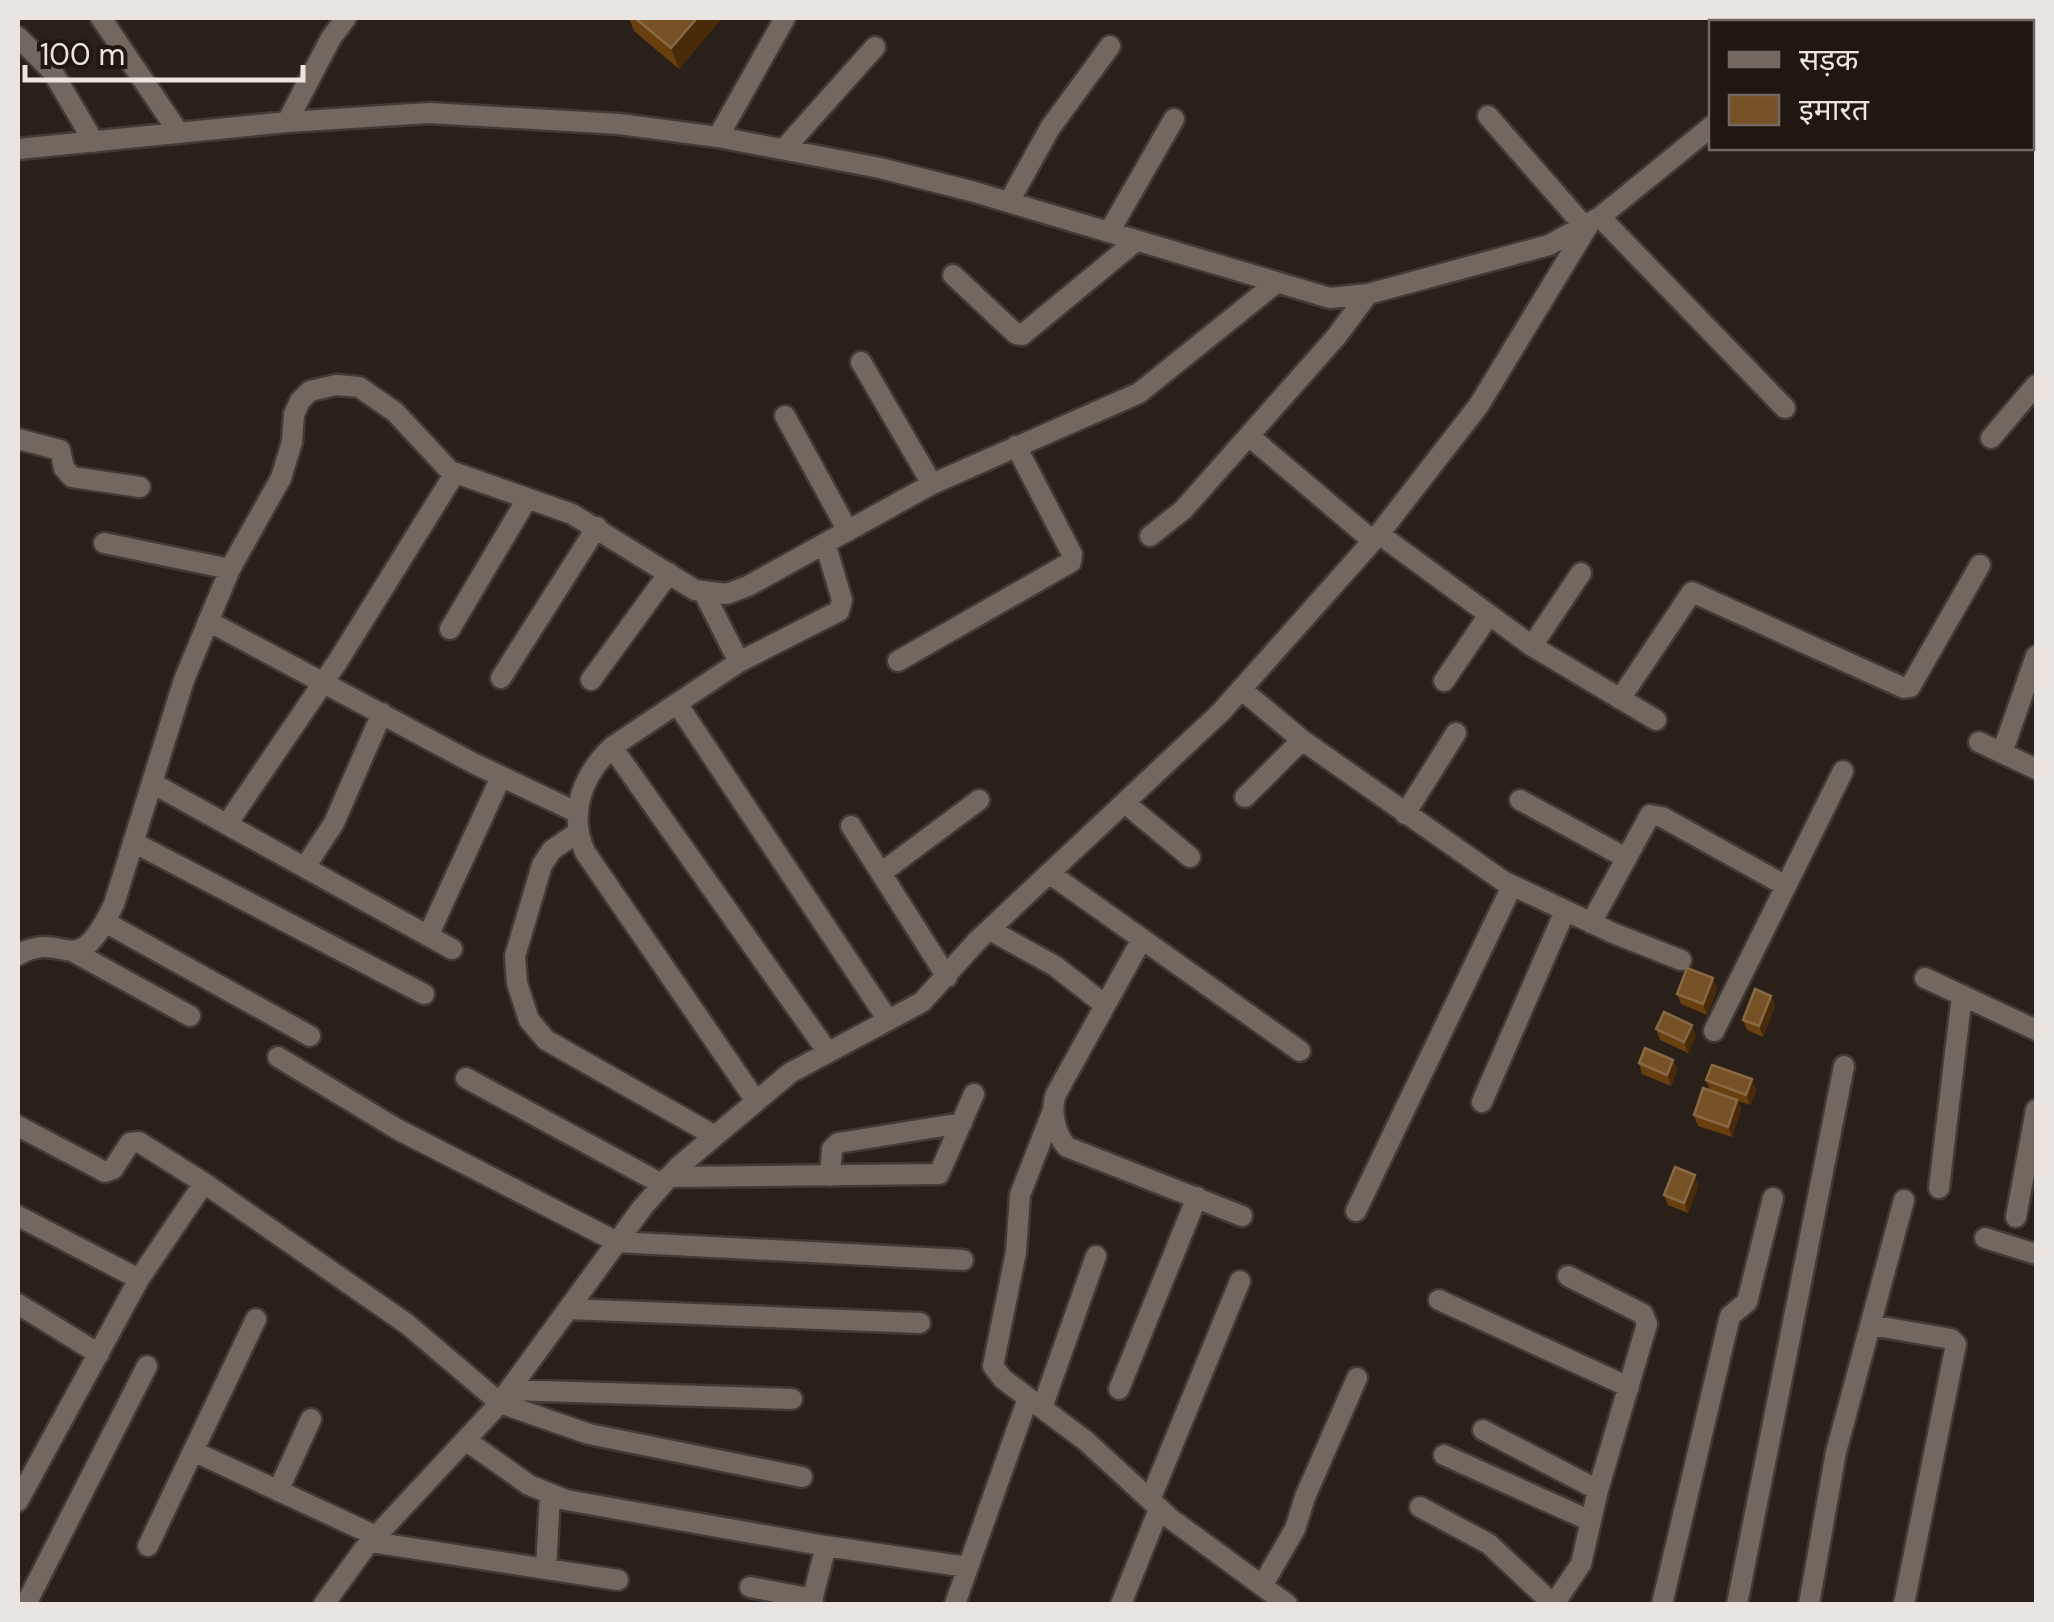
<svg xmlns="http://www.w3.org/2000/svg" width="2054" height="1622" font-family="'DM Sans','Noto Sans Devanagari',sans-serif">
	<rect width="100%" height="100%" fill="#282019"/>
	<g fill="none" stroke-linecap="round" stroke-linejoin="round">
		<defs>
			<path id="minor" d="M101,18L179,133
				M1839,22L1845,18
				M18,37L52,71L94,142
				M1488,116L1585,227
				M287,122L331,38L346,18
				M718,137L785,18
				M18,149L287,122L430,113L619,124L718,137L880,168L971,191L1330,298L1368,294L1549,245L1600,217L1712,126
				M784,149L875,47
				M1009,202L1050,128L1110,46
				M1600,217L1785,408
				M1109,232L1174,119
				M953,275L1016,334L1022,335L1136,241
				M861,362L932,484
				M785,416L848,531
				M1249,436L1373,541
				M1991,438L2036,385
				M18,439L60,450L64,468L72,477L140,487
				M1379,534L1532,646L1656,720
				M1150,536L1183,510L1336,337L1368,294
				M104,543L230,569
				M704,593L739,662L612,747C582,776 568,813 585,852L756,1101
				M208,621L473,763L576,812
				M450,629L527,499
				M1532,646L1581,573
				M898,661L1071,562L1072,554L1016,446
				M739,662L839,611L842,600L825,543
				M501,678L597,527
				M591,680L669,573
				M1444,681L1489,615
				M1241,689L1302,740L1503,881L1613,933L1681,960
				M1620,699L1692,592L1904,688L1910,687L1980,565
				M678,705L888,1020
				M1979,742L2036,769
				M612,747L827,1051
				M2002,753L2036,656
				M152,783L452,949
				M1245,797L1302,740
				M1520,800L1626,858
				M1125,803L1190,857
				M1405,814L1456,733
				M227,824L338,661L455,473
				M851,826L947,977
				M577,833L552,850L542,865L515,956L517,983L529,1020L546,1040L715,1136
				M133,842L424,994
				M305,867L334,823L382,713
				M881,873L979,800
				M1049,873L1300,1051
				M105,922L310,1036
				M1591,923L1650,815L1662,817L1786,886
				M990,930L1055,966L1105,1005
				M428,936L501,777
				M1142,939L1056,1094C1050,1110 1055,1134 1067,1147L1242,1216
				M74,952L190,1016
				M18,955C66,927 74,988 114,904L184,680L230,569L281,478L292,442L294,414L300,401L310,391L336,385L359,387L395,412L450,471L572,514L695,590L727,594L748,586L932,484L1139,393L1276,283
				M1925,978L2036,1030
				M1714,1031L1843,771
				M278,1057L397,1129L617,1242L963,1260
				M466,1078L662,1184
				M1482,1102L1565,911
				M1053,1110L1020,1195L1016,1252L993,1366L1003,1379L1086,1441L1171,1519L1287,1604
				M18,1126L105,1172L113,1169L130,1143L139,1142L204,1183L407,1324L500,1403L589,1434L802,1477
				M830,1176L832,1149L838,1143L962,1123
				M668,1177L939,1174L974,1094
				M1939,1188L1962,995
				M1356,1211L1512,886
				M18,1216L139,1279
				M2016,1217L2036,1110
				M1985,1238L2036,1254
				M1439,1300L1629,1387
				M18,1304L99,1354
				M568,1309L920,1323
				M1871,1325L1951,1339L1956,1344L1904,1604
				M1119,1389L1197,1197
				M510,1390L792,1399
				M1042,1408L1096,1256
				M1483,1430L1598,1490
				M467,1441L529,1485L566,1500L826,1546L967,1567
				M195,1452L376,1536
				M1444,1455L1591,1521
				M278,1491L311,1419
				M1150,1500L1240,1281
				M18,1501L139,1279L204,1183
				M1420,1507L1489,1544L1553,1604
				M371,1542L618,1580
				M148,1546L256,1319
				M546,1569L550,1495
				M1262,1586L1295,1529L1305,1497L1357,1378
				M750,1587L813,1599
				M28,1600L147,1366
				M324,1604L364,1549L498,1405L642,1208L678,1167L790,1073L922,1002L977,941L1221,712L1379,534L1479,405L1589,224
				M811,1604L826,1546
				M955,1604L1028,1398
				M1121,1604L1159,1509
				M1554,1604L1581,1564L1598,1490L1647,1324L1643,1314L1568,1276
				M1662,1604L1730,1316L1747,1302L1773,1198
				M1737,1604L1844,1066
				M1809,1604L1836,1452L1904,1200"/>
		</defs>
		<use href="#minor" stroke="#413a35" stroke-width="25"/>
		<use href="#minor" stroke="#726860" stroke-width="20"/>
	</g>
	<path fill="#693f10" d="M629,18H722L679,69L634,31Z
		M1713,978L1717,989L1707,1015L1681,1004L1677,994Z
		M1771,996L1775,1006L1763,1037L1747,1030L1743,1020Z
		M1656,1029L1696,1036L1688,1053L1660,1040Z
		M1673,1060L1677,1070L1671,1086L1642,1074L1639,1063Z
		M1752,1079L1756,1090L1750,1105L1738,1101L1741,1110L1732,1137L1698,1126L1694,1115L1710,1091L1706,1080Z
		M1698,1186L1688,1213L1668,1205L1664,1195Z"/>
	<path fill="#492b0a" d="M697,18H722L679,69L671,48Z
		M1713,978L1717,989L1707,1015L1703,1004Z
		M1771,996L1775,1006L1763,1037L1759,1026Z
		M1692,1025L1696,1036L1688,1053L1684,1042Z
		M1673,1060L1677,1070L1671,1086L1667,1075Z
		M1752,1079L1756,1090L1750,1105L1746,1095Z
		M1737,1100L1741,1110L1732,1137L1728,1127Z
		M1695,1175L1698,1186L1688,1213L1684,1203Z"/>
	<path fill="#775126" stroke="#896844" stroke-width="2.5" d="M635,18H697L671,48Z
		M1687,968L1713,978L1703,1004L1677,994Z
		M1755,989L1771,996L1759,1026L1743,1020Z
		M1664,1012L1692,1025L1684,1042L1656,1029Z
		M1645,1048L1673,1060L1667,1075L1639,1063Z
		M1712,1065L1752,1079L1746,1095L1706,1080Z
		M1703,1088L1737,1100L1728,1127L1694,1115Z
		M1675,1167L1695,1175L1684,1203L1664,1195Z"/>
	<rect width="2054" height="1622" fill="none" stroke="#ebe5e1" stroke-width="40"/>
	<rect x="1709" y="20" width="325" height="130" fill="#1f1710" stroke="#716964" stroke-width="2.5"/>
	<rect x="1729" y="52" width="50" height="15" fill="#726860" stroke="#716964" stroke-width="2.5"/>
	<text x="1799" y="70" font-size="30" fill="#ebe5e1">सड़क</text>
	<rect x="1729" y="95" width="50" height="30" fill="#775126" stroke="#716964" stroke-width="2.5"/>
	<text x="1799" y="120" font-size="30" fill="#ebe5e1">इमारत</text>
	<path d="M25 65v15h278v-15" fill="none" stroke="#ebe5e1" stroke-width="5"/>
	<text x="40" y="65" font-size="30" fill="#ebe5e1" stroke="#1f1710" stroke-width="8" paint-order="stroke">100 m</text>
</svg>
